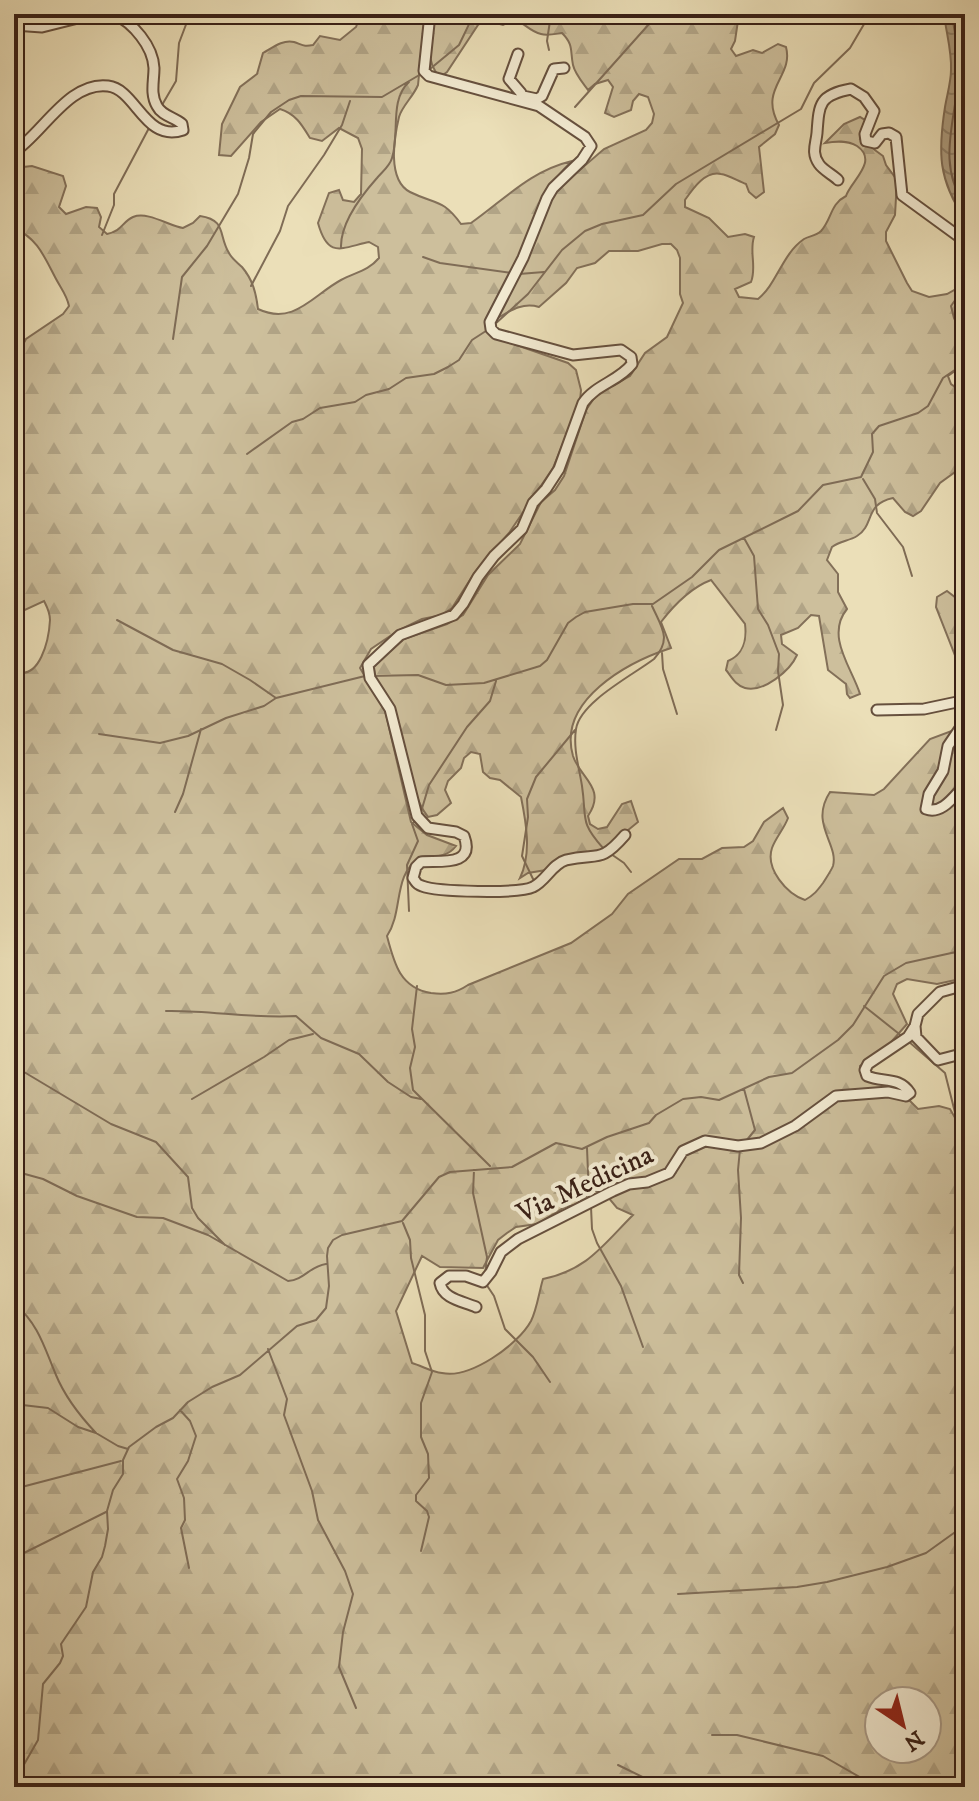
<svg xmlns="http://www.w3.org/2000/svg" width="979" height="1801" font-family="'IM FELL DW Pica',serif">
	<defs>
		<pattern id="forest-firs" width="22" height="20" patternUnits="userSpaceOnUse" patternTransform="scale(2)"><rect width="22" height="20" fill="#cdbf9c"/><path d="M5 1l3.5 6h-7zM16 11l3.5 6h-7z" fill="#b1a486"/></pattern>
		<pattern id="water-waves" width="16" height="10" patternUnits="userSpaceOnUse" patternTransform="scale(2)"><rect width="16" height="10" fill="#ae9e81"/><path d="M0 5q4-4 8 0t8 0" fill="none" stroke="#8f8069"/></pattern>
	</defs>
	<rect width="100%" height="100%" fill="#ebdfb8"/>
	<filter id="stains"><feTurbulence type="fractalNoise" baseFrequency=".0025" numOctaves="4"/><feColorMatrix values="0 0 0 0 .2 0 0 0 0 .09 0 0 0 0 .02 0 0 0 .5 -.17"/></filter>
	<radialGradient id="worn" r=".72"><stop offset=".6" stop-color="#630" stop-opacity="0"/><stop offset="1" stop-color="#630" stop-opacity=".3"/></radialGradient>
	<path fill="url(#forest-firs)" stroke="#837059" stroke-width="2" fill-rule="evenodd" d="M361,14H425L418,85C413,97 402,106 399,117C394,138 387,180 410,192C436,205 442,198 461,224L471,223C505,199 530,171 572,161C537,195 539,213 520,253C509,276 496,298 485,321L487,331L496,338L568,363L576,370L581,390L580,401L553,468L509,533L475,572L452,608L442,615L422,619L399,630L371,649L360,668L385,710L411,822L427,835L456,846C446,859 434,855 420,857C392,876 404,910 387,936C394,963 400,988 431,993C446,995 456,993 468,985L571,943L612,914L628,894L679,859H702L722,848L744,847L753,841L764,822L783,808L788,818C784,829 776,837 772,848C765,869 787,894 805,900C814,895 817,891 823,883C826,878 831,871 833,866C839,844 809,824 830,792L874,795L884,789L930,739L965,726V978L937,984L907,979L897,984L893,994L907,1024L885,1049L860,1066L862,1077L897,1088L918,1109L939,1106L950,1109L965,1135V1787H14V804L17,798L14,785V671C40,682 49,639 50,620C50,612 47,607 44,601L14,615V361L26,339L63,314L69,306C67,295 60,287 55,277C44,256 37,238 14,228V168L32,166L63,176L66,186L59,207L66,214L86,207L97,208L101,217L99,227L107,234C122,231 122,222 133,217C148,211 169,226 183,228L193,223L200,216C227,220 218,235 229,253C232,259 238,263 242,267C253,280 256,293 258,309C294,326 313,295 341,280C356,272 368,271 379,258L378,247L369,242C341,248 328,259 318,223L329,193L339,190L343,200L354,202L361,194L362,149L358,138L339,128L322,141L310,138C302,125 296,114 280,109L261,122L231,156L219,155L222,124L240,87L257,74L263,53C272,48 283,39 294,42C303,45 304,47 313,45L320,36L340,40L356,27ZM593,1191H603L617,1208L633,1215C602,1246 587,1270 543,1279C539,1292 537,1309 531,1321C518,1345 470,1379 442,1373C432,1372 422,1366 412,1363L396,1311L422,1256L440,1267L483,1268L498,1240L507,1233L516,1227L537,1224L565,1207L575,1205ZM879,1701H927V1749H879Z
		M435,14H739L735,41L731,49L736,56L753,50L762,53L778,44L786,47C794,77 758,88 779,125L775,134L759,147L764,192L756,198L749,192L746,184C738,181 728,175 721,174C705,170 692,190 685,200V207L709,218L728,237L745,234L754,237C749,252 757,267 751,282L735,289L739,297L758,299C777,284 782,254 804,239C809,236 816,236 821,231C832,219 830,204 846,196C851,181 879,161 857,146C847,140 836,141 825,143L844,124L860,117L868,122L860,139L883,156L886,165L897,180L895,215L886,232V241L907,283L912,291L929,297L947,294L965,284V301L959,312L965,327V373L955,371L948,376L951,384L965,394L963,455L955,472L940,483L921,511L913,516L905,512L893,498C864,504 875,525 857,536C849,541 840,541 832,547L827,560L838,574V592L847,609C825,636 852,668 860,694L850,698L847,694L846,684L828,670L819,616L811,615L798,628L781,635L782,644L797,655C790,671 763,693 745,688C736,686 731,676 726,670L728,661C743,655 747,640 745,624L711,580C690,588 674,605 661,622L671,648C628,662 557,700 573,756C580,778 607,788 588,816L590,824L598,829L607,827L622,804L631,801L638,822L600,853L562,857L546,870L528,873L520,878C532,853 526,822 521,797L500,780L490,778L483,772L480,754L471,752L464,758L461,768L448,781L445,790L451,803L437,815L428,817C409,794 403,739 394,709C389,694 372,682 374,665L404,639L447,624L463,615L488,575L520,544L541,502L555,490L564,476L586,410L597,394L630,376L645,353L667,337L683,303L680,294V258L677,250L671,244H662L638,251H609L595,263L577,268L566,283L539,307C522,302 510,311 496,319L525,265L553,193L604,149L646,130L652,123L654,114L648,97L639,94L633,101L631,110L614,117L605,113L613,87L608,80L595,84L588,90C583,83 575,74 573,65C570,51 574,45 562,33C555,34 547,36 541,34C524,30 522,14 503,25L485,20L478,25L447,72L440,77C423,61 431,34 435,14Z
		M947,591L956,598L965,612V698L956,689V658L936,607L937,597Z"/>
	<path fill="url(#water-waves)" stroke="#7f6c56" stroke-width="2" d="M944,14H965V219C938,180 938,152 945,107C947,95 951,82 951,70C952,52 946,32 944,14Z"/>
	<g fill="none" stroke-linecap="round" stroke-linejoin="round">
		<path stroke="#745f4c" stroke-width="2" d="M952,14C954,32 960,52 959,70C957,118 935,162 965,205
			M965,97L958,159L965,183"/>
		<path stroke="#7f6c56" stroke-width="2" d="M549,50L547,41L551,14
			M430,69L459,45L474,14
			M162,105L176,81L179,43L190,14
			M575,107L658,14
			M102,235L114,205V194L149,128
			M341,248C340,223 361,196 377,178C382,172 390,166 392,158C400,134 389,100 409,82
			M423,257L440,263L512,273
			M519,274L544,272
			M251,286L280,231L288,206L324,155L342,125L350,101
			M965,286L951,306L954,318L965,340
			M494,325L528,294L562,250L585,231L602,224L643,215L676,184L801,109L814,83L850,48L870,14
			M173,339L182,277L207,246L238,194L249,158L253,134L271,112L289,100L301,96L382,97L421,74
			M247,454L292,422L303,419L320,408L355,402L366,395L389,389L406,378L434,374L448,367L459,360L472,340L489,329
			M863,479L875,499L877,513L903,547L912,576
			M744,538L754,556L758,609L768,625L779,654L778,671L783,705L776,730
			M117,620L173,650L222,664L250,680L276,698
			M662,653L663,669L677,714
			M371,676L418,675L446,685L484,683L540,666L547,660L568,623L576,617L585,612L633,604H653L692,577L719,550L798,511L823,485L861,477L873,452L872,434L879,426L918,413L928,406L943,378L965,363
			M99,734L160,743L188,736L226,718L264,706L276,698L365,676
			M175,812L183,794L201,729
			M421,812L429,785L467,727L490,701L496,681
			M603,848C579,821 587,819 582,786C579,767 573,749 576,729C580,702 633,675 654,659C672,639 662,628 652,606
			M611,854L624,863L631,872
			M534,881L522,856L528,817L527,799L536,777L575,730
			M409,911L407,865L418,841L412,824L415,821
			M417,986L412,1029L415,1047L410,1068L413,1090L490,1166
			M864,1006L903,1037
			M166,1011C210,1010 252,1019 296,1016L321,1038L359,1054L388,1082L411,1097L421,1099
			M908,1041L945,1073L965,1152
			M14,1066L111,1124L156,1142L188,1177L192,1208L198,1218L225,1245
			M744,1089L755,1130L746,1141
			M192,1099L264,1057L289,1040L313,1034
			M587,1148L589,1197
			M740,1149L738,1170L741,1218L739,1275L743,1283
			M474,1170L473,1193L487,1257L485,1274
			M14,1171L43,1179L77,1196L137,1217L163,1218L208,1235L288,1281C304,1280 310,1266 326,1264
			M591,1207L592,1229L597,1243L621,1286L643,1347
			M403,1223L410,1240L411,1258L425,1315V1351L432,1372L421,1403V1437L428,1454L429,1478L416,1495V1501L427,1511L429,1517L421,1551
			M486,1284L494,1296L505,1329L533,1357L550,1382
			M15,1304C39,1325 44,1347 56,1375C65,1397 80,1416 96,1433
			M268,1349L287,1399L284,1415L312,1491L318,1520L345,1571L353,1594L343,1632L339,1667L356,1708
			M14,1404L48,1408L78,1427L96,1433L118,1446L128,1449
			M180,1410L190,1421L196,1436L188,1461L177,1479L184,1498L185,1520L181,1528L189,1568
			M14,1489L121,1461
			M14,1558L106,1512
			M678,1594L797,1587L827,1582L887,1567L926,1553L965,1525
			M962,1731L965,1735
			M712,1735H737L823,1756L877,1787
			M618,1765L663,1787
			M14,1782L38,1740L43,1684L60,1663L63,1656L61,1644L86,1607L93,1572L102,1557L105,1546L108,1529L107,1511L113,1490L123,1474V1460L129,1447L156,1427L173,1418L188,1402L212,1387L240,1375L297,1326L316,1320L326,1308L329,1286L327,1256L328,1248L333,1240L342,1235L402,1221L439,1177L450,1172L512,1167L556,1143L582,1149L607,1137L649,1123L656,1115L683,1099L701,1097L719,1100L769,1077L792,1073L838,1040L853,1025L884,976L906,963L965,950"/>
		<defs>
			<path id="minor" d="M430,14L424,71L429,76L539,106L585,137L591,146L582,160L553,188L547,198L523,258L490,322L491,329L496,334L573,355L621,350L631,357L632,364C619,381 595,385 583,403L559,469L546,489L533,503L522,529L494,556L478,577L463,604L454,615L400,635L368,665L370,678L390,709L417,816L428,828L456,832L464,836C476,868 437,860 421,862L416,867L413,878C417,883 416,884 422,886C437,892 519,894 533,887C546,881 552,864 566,860C598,852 599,865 625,835
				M14,25L42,27L94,14
				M518,54L509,79L521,93L522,98
				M523,96L537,99L542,96L554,69L564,68
				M14,152C43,133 69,81 108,86C136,89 145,143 183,130L182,124C174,117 162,116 157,106C150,94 154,81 154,68C153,46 133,23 114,14
				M838,180C833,175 823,170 819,164C811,153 816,144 817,133C819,104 819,95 851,89L864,97L874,111L865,134L866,141L875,143L882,134L889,133L896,137L902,195L965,241
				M877,710L924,709L957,702L965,707
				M965,721L948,746L943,771L929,794L926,809C942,815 954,796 965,785
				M965,985L940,992L918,1014L915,1026L916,1037L938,1060L965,1053
				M476,1307C462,1301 443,1299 440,1283L449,1276H466L483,1282L491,1272L501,1252L518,1239L613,1191L629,1184L647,1182L669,1173L683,1151L705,1141L738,1146L761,1143L795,1126L836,1096L888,1092L906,1096L910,1093C899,1076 883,1083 867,1076L865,1070L868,1064L908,1037L915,1026"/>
		</defs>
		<use href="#minor" stroke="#66503e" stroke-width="13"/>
		<use href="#minor" stroke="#f2ead1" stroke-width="9"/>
	</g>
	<g text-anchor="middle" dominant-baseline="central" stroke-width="8" stroke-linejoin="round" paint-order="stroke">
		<g font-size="28" fill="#392016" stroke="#f2ead1">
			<text transform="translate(585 1184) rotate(-25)">Via Medicina</text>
		</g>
	</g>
	<rect width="979" height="1801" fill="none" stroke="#ebdfb8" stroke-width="48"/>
	<rect x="16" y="16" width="947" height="1769" fill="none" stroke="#392016" stroke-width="4"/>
	<rect x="24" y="24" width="931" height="1753" fill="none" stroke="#392016" stroke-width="2"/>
	<g transform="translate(903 1725) rotate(145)"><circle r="38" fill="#f2ead1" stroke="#a89986" stroke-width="2"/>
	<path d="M0-6L14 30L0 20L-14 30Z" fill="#8f2418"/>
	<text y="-12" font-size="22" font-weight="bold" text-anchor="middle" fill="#392016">N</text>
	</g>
	<rect width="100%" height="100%" filter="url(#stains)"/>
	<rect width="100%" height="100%" fill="url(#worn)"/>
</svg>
